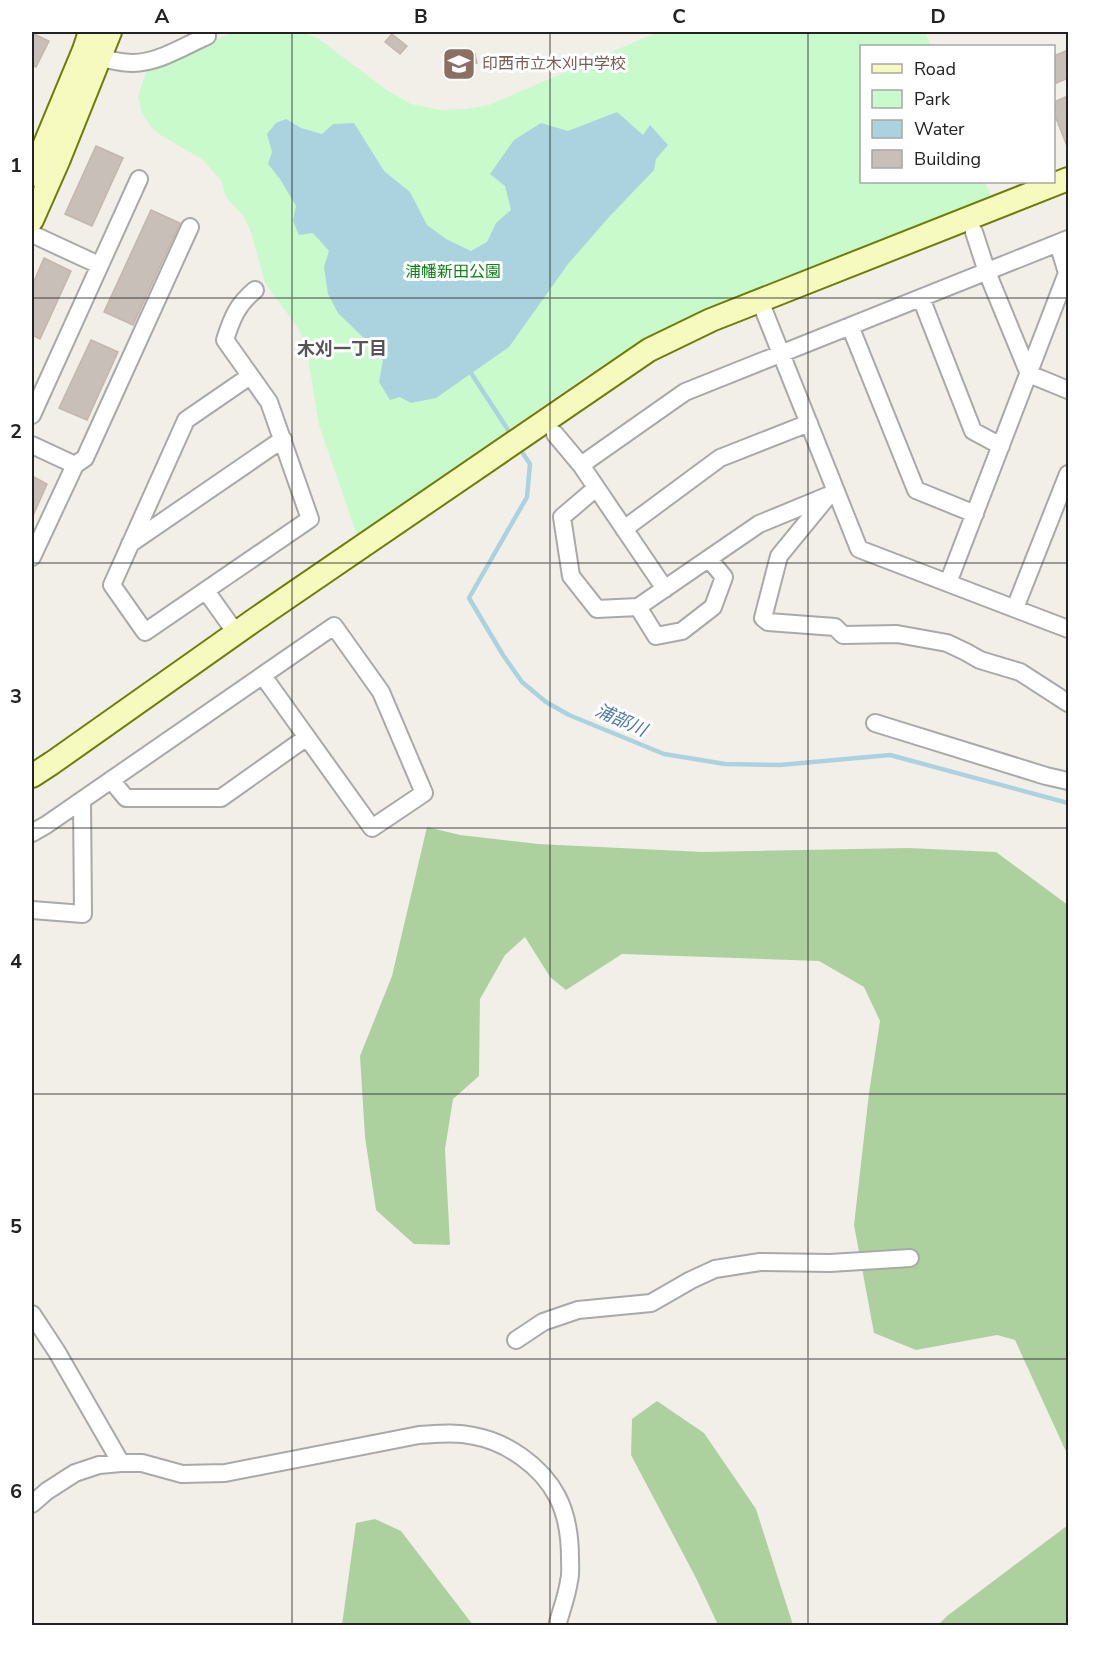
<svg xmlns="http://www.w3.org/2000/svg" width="1100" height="1657" font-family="'Nunito Sans','Noto Sans JP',sans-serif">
	<rect width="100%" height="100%" fill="#f2efe9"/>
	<path fill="#add19e" d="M427,827L460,835L538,844L703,852L908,848L996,852L1068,905V1456L1015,1340L997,1335L916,1350L874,1333L854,1225L869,1093L880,1021L864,987L819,961L622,954L566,990L550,977L525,937L505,955L480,999L479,1076L453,1099L445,1149L450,1245L414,1244L376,1210L365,1137L360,1056L392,976Z
		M657,1401L704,1433L756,1509L793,1625H718L696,1578L631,1455L632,1419Z
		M375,1519L401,1531L473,1625H342L356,1523Z
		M1068,1525V1625H938L947,1616Z"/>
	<path fill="#c8facc" d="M234,32H303L319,39L388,91L411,104L441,110L466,109L489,105L658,32H925L931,46H862V182H985L991,196L699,313L653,335L598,368L357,535L319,425L306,345L298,328L265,283L251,232L244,217L226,197L221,180L202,159L162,136L152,128L142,113L138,96L147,69Z"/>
	<path fill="#aad3df" d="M617,112L643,135L650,125L668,145L656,159L654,170L609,217L568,264L509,347L436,398L411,403L400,397L390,400L379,382L383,360L370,344L338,313L328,294L324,267L329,251L313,233L299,235L293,221L296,206L280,179L268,164L272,152L267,134L276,123L286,119L301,128L322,134L333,124L354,123L384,171L410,192L427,225L446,239L471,251L487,242L496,223L511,210L505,186L490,174L514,140L541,123L568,131Z"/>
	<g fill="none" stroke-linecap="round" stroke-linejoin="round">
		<path stroke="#aad3df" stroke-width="4.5" d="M471,373L512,436
			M518,446L530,464L527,497L469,598L503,655L522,682L546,702L569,715L664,754L725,764L780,765L890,755L1068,803"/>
	</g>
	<path fill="#c7bfb8" stroke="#c4b6ab" stroke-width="1.5" d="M32,33L49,41L36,67L32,65Z
		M392,34L407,46L400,54L385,42Z
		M1068,50V78L1054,84V56Z
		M475,54L477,63L452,69L449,60Z
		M1068,96V146H1067L1054,113V102Z
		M96,146L123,158L92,226L65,214Z
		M151,210L180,223L133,325L104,312Z
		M44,258L71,271L40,339L32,335V286Z
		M91,340L118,352L87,420L59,408Z
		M32,476L47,484L32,518Z"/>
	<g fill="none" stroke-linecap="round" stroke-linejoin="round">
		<defs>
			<path id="street" d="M100,58C111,60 122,63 133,63C158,63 184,46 207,36
				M974,232L987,272L1029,374L1068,390
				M32,234L99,265
				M921,298L973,431L1001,446
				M760,301L859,549L1068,629
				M850,326L916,490L975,514
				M250,376L186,420L112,585L145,632L310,519L269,402L225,340C232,318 237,305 255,290
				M32,415L139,179
				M555,434L581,465L665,589
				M32,445L75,465
				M581,465L685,392L1068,239
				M596,488L562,517L571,576L597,609L638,607L759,524L827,496
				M829,495L779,556L763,618L768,622L835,627L843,635L897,634L947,643L966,652L980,660L1020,672L1068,703
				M624,529L720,458L809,423
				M130,544L283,439
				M32,557L75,465L85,458L190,227
				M948,583L1067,273L1058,243
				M206,591L236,633
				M638,607L656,636L682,631L713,607L724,577L709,559
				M1015,608L1068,474
				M875,723L1046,776L1068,781
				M111,780L126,798H221L307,737
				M32,833L46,825L334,626L381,692L424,793L372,828L263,676
				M32,910L83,914L82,800
				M32,1314L57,1352L121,1463
				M516,1340L543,1322L578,1310L651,1303L691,1280L715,1269L760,1262L830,1263L910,1258
				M32,1504L47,1491L75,1473L99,1465L121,1463H142L182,1474L225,1473L419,1435C438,1434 455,1432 474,1436C507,1442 541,1466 557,1496C567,1515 570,1537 570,1558C570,1566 571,1574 569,1581C567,1596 561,1611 557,1626"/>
			<path id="secondary" d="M32,175L84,50L90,32
				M32,220L59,159L110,32
				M32,776L52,763L253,621L649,350L711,320L1068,179"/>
		</defs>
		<use href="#street" stroke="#a9a9a9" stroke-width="20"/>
		<use href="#secondary" stroke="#707d05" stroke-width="26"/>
		<use href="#street" stroke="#fff" stroke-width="16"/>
		<use href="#secondary" stroke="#f7fabf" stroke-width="22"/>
	</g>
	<path fill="none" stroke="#222" stroke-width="1.5" stroke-opacity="0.55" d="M292,32V1626M550,32V1626M808,32V1626M32,298H1068M32,563H1068M32,828H1068M32,1094H1068M32,1359H1068"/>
	<defs>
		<symbol id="school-square" viewBox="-11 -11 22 22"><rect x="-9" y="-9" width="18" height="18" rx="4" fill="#8d6e63" stroke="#fff"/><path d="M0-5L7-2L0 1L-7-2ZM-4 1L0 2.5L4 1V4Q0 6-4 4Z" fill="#fff"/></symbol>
	</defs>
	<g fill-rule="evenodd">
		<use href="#school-square" x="440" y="45" width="38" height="38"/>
	</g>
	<g text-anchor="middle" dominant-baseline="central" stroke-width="6" stroke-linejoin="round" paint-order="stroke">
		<g font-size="16" fill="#785e54" stroke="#fff" text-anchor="start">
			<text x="482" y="64">印西市立木刈中学校</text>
		</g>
		<g font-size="16" fill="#0c8416" stroke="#fff">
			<text x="453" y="272">浦幡新田公園</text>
		</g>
		<g font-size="18" font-weight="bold" fill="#555" stroke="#fff">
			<text x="342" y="349">木刈一丁目</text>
		</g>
		<g font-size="18" font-style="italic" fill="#4a7aab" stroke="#fff">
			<text transform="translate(621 720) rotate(24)">浦部川</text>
		</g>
	</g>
	<rect width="1100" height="1657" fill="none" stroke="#ffffff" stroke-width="66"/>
	<rect x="860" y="45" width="195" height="138" fill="#ffffff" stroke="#a7a7a7" stroke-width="1.5"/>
	<rect x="872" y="64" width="30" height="9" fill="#f7fabf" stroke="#a7a7a7" stroke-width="1.5"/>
	<text x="914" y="75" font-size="18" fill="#222222">Road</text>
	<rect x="872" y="90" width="30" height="18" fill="#c8facc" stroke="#a7a7a7" stroke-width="1.5"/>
	<text x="914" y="105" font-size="18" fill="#222222">Park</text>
	<rect x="872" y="120" width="30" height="18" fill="#aad3df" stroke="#a7a7a7" stroke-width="1.5"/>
	<text x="914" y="135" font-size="18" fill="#222222">Water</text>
	<rect x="872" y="150" width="30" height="18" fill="#c7bfb8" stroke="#a7a7a7" stroke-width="1.5"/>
	<text x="914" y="165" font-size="18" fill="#222222">Building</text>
	<rect x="33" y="33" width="1034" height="1591" fill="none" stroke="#222" stroke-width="2"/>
	<g font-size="20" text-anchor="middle" font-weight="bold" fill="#222">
		<text x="162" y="23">A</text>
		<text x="421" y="23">B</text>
		<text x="679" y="23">C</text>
		<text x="938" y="23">D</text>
		<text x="16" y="172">1</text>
		<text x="16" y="438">2</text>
		<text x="16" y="703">3</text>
		<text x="16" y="968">4</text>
		<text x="16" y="1233">5</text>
		<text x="16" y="1498">6</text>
	</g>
</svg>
